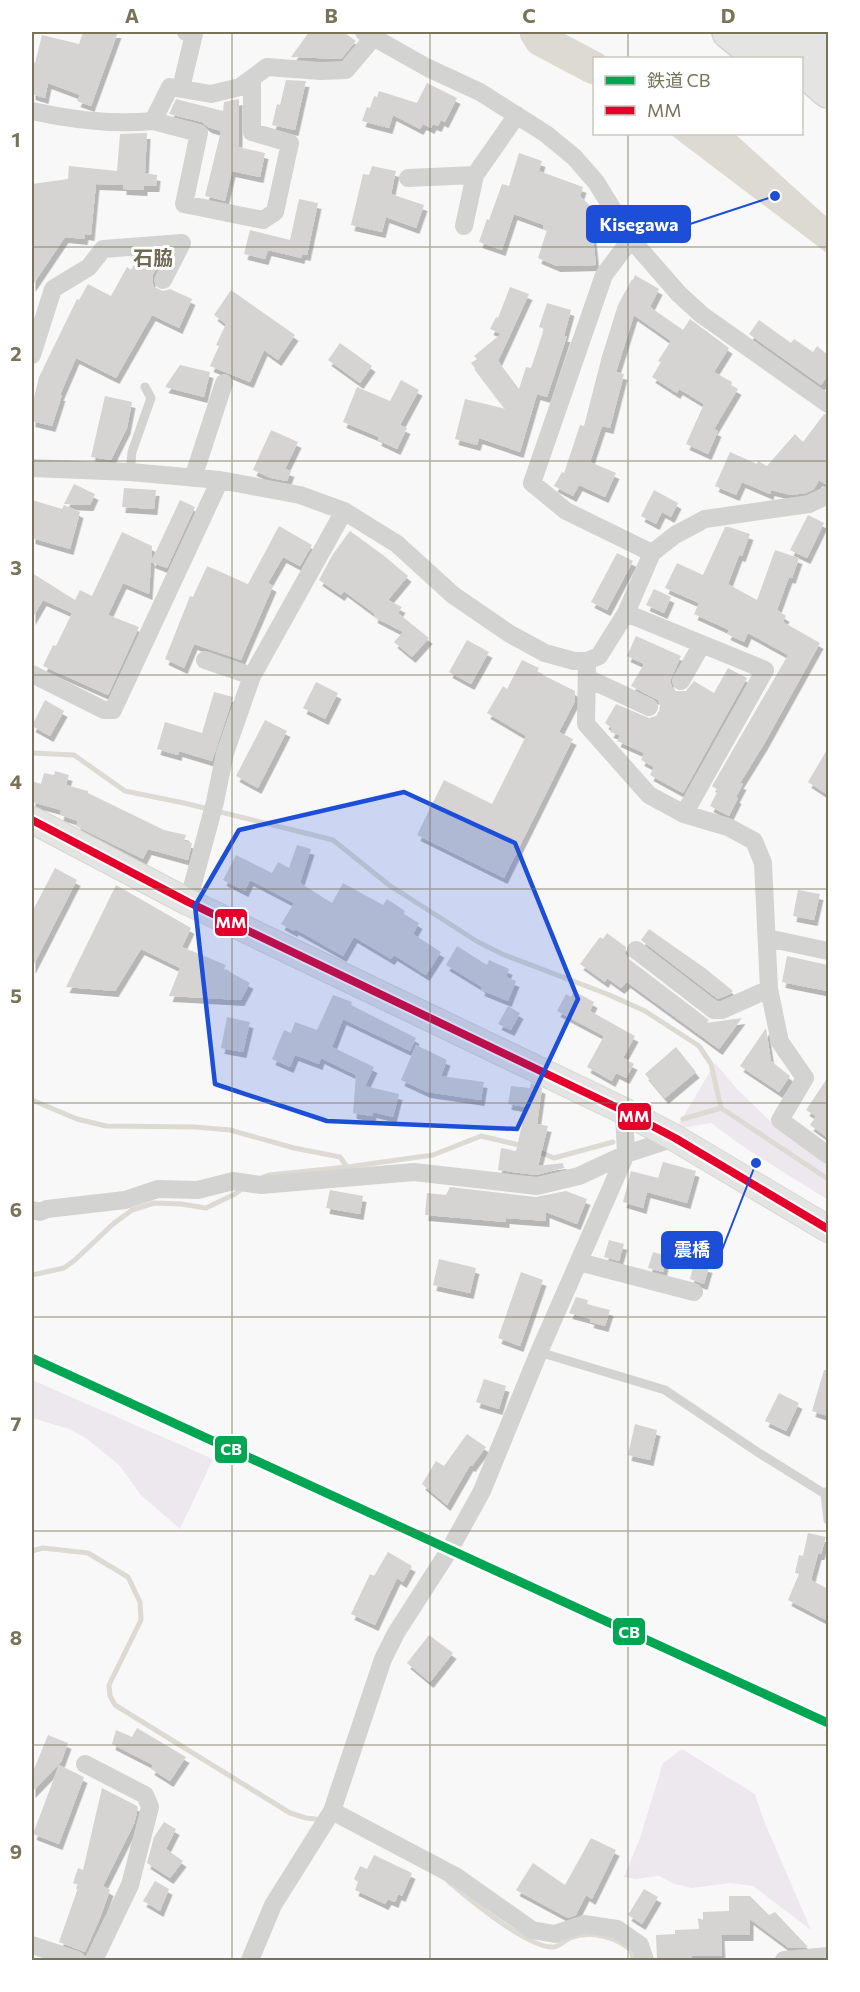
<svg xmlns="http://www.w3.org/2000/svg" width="860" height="1992" font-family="Commissioner,'Noto Sans JP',sans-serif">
	<defs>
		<filter id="shadow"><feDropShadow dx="3.5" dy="6" stdDeviation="0" flood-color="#0004"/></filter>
	</defs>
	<rect width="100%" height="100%" fill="#f8f8f9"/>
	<path fill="#ede8ed" d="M715,1063L737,1089L777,1128L828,1164V1200L748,1150L711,1123L676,1129Z
		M32,1380L213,1459L180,1529L141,1495L119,1465L87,1439L69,1429L32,1418Z
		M682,1749L755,1794L764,1821L811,1930L753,1886L730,1883L692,1888L674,1884L659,1876L636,1879L624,1877L640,1838L663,1763Z"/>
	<path fill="#dddad3" d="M670,134H735L828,218V254Z"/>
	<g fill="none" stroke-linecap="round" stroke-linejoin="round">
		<path stroke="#dddad3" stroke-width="5" d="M32,753L74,755L125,791L184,803L333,840L389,885L478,942L502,954L607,994L645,1011L699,1046L711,1064L721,1108L828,1179
			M32,1100L77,1119L106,1126L195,1127L230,1130L294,1148L340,1157L347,1167L433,1155L481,1136L523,1146
			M683,1119L721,1108
			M537,1151L554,1158L613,1142
			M263,1177L269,1175L347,1167
			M32,1275L64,1268L75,1260L113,1224L132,1210L154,1203L181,1204L206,1208L235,1194L244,1187
			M32,1551L43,1548L88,1553L128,1577L140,1602L141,1620L109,1685L110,1696L115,1705L290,1813L306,1818L316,1819
			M448,1881C468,1898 528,1949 554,1947C559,1946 566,1940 570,1938C591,1930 615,1937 631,1950L633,1960"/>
		<path stroke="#dddad3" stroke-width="33" d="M536,32L541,40L594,68"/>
	</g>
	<path fill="#d5d4d2" filter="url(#shadow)" d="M83,32H118L91,106L77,101L80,95L48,83L45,98L32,94V62L35,63L42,35L79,44Z
		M309,32H343L356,41L341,59L291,57Z
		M286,80L306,81L295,130L272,125L277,104L280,105Z
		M427,83L457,98L445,122L441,120L438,126L433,124L431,128L423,124L420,129L393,115L389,128L362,121L367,107L370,108L374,96L377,97L379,91L417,103Z
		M176,99L223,111L224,102L239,99V147L265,153L260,177L232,171L225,201L205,196L221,131L208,127L202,122L169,114Z
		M147,133L145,173L157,175L156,186H144V190L123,189V185L96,184L91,235L85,234L84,239L65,237L32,286V184L68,179L69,166L117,171L120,134Z
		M519,153L542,161L539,171L583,187L580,196L609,224L593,237L596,265L557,266L538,258L547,230L543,229L544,225L514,214L502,250L479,242L487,219L489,220L502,184L509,186Z
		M372,166L396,171L391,194L424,205L416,228L386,217L382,232L351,225L363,174L369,175Z
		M299,199L318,203L307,255L302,254L301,258L268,250L265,259L244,254L250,230L290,240Z
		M156,256L161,259L153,275L152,281L154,287L163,291L170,289L192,299L179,328L152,315L116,378L76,358L60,395H62L52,426L32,421V406L39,377L77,299L79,300L88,284L111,296L127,267L131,270L138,258Z
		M635,275L659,289L650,307L683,330L690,319L729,348L714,372L732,382L731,385L738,389L714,429L718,431L708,454L686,444L704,404L679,389L677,393L652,377L661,362L658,361L671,341L634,315L616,372L624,374L610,428L602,426L590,462L616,473L605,497L579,485L573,496L554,486L562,472L564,473L580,425L584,426L602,356L618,305L632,279L633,280Z
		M510,287L529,294L498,361L519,389L526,367L531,368L544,329L539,327L547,303L571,310L564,336H567L547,397L537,394L520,452L479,438L477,445L455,439L465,399L506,409L471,363L477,359L474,356L501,334L490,329L496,317L498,318Z
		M231,290L295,335L278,360L264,350L250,382L210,366L219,346L216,345L226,324L214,315Z
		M759,320L791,343L794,339L813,352L817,346L828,355V375L821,385L749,334Z
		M340,343L372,366L360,383L328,360Z
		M180,365L210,372L204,397L165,387Z
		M401,380L419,390L400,425L407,428L397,449L378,440L379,437L343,422L357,387L390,401Z
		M105,396L132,402L127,428L111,460L91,457Z
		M824,414L828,415V484H825L819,480L814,489L806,493L791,495L771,490L770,494L742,482L736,495L715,486L730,452L757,464L758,461L767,466L795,434L803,442Z
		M271,430L298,442L285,469L291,471L287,481L271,478L253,470Z
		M74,484L95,494L90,505L64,504Z
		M124,488L156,490L154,509L122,507Z
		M654,490L678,503L671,517L662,512L656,524L641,516Z
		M32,500L62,509L64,505L80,512L70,549L32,538Z
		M180,500L195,507L167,568L151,562Z
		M808,515L824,523L807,558L790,550Z
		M279,526L312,545L300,566L283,557L268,583L273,586L241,660L194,644L184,668L165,659L190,596L193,597L207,566L248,584Z
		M725,527H729L750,534L742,556L739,555L728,584L757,600L775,550L799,558L792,578L789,577L777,610L786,616L783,622L820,643L764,744L740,783L743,784L736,797L738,798L729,816L710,806L718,790L712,786L788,655L748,633L744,642L727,634L729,630L694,614L699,603L665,588L677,563L703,575Z
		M350,531L383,555L408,576L388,600L402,607L398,613L429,638L412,657L394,642L403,632L374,617L375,614L344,591L341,595L319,580L333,554Z
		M122,532L152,546L149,594L123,583L108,615L139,627L108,695L43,666L53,645L56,646L72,613L43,600L32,619V573L75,600L80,590L92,596Z
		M617,553L633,561L607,610L591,602Z
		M654,589L671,597L664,613L646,605Z
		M636,636L681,656L670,681L672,687L676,691H686L694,681L714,693L728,668L747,678L683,793L650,775L654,767L641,760L644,753L617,741L620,735L610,732L612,728L605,723L616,704L649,718L656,716L659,711L660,705L658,700L631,686L644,664L627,656Z
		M467,640L489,652L471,684L449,672Z
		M522,660L539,668L537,672L575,691V701L559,732L573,739L504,878L417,835L444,780L492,804L526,736L487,713L503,686L507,689Z
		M316,682L338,693L325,719L303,708Z
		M214,692L233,697L212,761L179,751L178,755L157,749L165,722L202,733Z
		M45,700L64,711L50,736L32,726Z
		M265,720L287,731L258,788L236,776Z
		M828,748V795L808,782Z
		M55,771L69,775L66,785L88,791V793L164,830L186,835L184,841L192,843L188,860L148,849L143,859L76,826L78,821L60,815L61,810L32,802V781L41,784L44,773L54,775Z
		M297,845L311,849L300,883L332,903L343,883L383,905L387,899L405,911L404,914L419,923L413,934L441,952L426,975L394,955L391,959L354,937L343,956L295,929L294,931L281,924L294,903L250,880L245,891L223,880L236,855L272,873L278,862L289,868Z
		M55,868L77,880L32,968V912Z
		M116,885L191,928L182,947L226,965L224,969L250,983L241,1000L169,996L180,968L141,949L115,991L66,987Z
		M798,890L820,894L814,920L793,916Z
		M649,929L706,969L733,991L730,994L718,999L641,940Z
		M607,933L626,947L625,954L629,959L709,1020L706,1023L742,1018L719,1049L627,982L621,988L607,978L605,982L580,964L600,937L603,939Z
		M457,946L487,965L489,960L509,969L506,977L516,981L508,1001L481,990L482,987L446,965Z
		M787,956L828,965L827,991L782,982Z
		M574,991L594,1002L590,1011L635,1036L623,1058L634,1064L626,1078L616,1073L612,1081L587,1067L604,1036L557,1011L566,994L571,997Z
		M333,995L352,1002L351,1005L416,1038L410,1051L343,1019L332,1047L374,1067L365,1086L399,1094L393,1117L373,1112L372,1116L353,1113L356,1075L321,1058L319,1064L295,1055L290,1067L272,1059L284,1030L291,1033L295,1022L317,1030Z
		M508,1006L520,1013L511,1030L498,1024Z
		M227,1017L250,1022L243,1052L221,1048Z
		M766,1028L771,1061L790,1076L779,1092L740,1066Z
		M416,1045L447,1060L441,1076L484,1082L481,1100L427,1092L401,1080Z
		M676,1047L696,1072L665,1098L645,1074Z
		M828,1077V1138L810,1125L816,1116L806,1110Z
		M531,1083L542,1088L537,1124L548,1126L538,1166L563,1163L564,1168L536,1175L498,1170L501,1148L516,1151L526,1107L508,1104L511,1086L530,1088Z
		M663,1162L696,1171L687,1203L647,1192L643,1208L623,1202L631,1171L658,1178Z
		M450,1187L536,1197L566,1191L587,1199L577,1224L546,1212V1221L506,1218V1222L425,1215L427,1193L446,1195Z
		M330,1190L363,1196L360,1214L326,1208Z
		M609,1240L624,1244L619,1261L604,1257Z
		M653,1252L667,1256L663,1272L648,1268Z
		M439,1259L476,1268L470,1293L433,1285Z
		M694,1263L709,1267L704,1284L690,1279Z
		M521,1272L543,1280L520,1346L498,1338Z
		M576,1297L588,1300L587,1304L610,1310L605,1326L590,1322L591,1319L569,1313Z
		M824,1370H828V1416L812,1411Z
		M484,1379L506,1386L499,1409L476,1402Z
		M779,1393L799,1403L786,1431L765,1421Z
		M635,1424L657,1430L650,1460L628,1455Z
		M467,1434L486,1447L472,1466L470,1465L447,1505L422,1484L436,1461L444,1466Z
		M808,1533L826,1537L821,1554H818L811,1580L828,1589V1621L788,1600L799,1574L795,1573L799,1555L803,1556Z
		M388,1552L412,1566L403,1582L397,1578L375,1625L351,1614L370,1574L374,1576Z
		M429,1635L453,1653L430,1682L407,1663Z
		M137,1728L186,1757L170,1781L151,1769L153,1765L112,1744L116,1730L132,1737Z
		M48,1735L68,1743L61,1762L32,1792V1774Z
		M59,1765L84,1777L59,1844L33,1834Z
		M102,1788L137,1806L138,1808L134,1824L103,1886L110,1890L100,1918L85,1952L59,1942L79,1885L73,1883L78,1868L83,1870Z
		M164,1822L176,1829L166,1849L183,1861L170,1878L147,1863L154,1837Z
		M591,1838L616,1850L592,1899L586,1895L576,1915L568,1918L516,1890L533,1863L565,1885Z
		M374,1855L412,1873L402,1896L398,1894L395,1902L388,1899L385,1904L355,1890L358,1882L354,1879L360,1866L367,1869Z
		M155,1881L169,1889L160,1911L143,1901Z
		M644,1889L658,1897L642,1924L628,1915Z
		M729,1896H750L769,1915L775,1912L808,1947L789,1948L750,1919V1935H721L722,1956H691L692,1960L657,1959L656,1935L675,1934V1930L699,1929L698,1918L703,1920V1912L729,1911Z"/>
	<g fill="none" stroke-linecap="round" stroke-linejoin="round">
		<defs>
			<path id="secondary" d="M32,820L188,902L624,1111L675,1138L828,1229"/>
			<path id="highway" d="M729,32L761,58
				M760,32L790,58
				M800,32L828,57
				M802,68L828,91"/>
		</defs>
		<use href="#secondary" stroke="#d6d6d4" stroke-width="28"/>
		<use href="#highway" stroke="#d5d5d4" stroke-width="36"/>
		<path stroke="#d3d3d1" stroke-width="9" d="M130,472L132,452L151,398L145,387
			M539,1352L665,1390L759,1453L825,1494L828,1491
			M825,1494L828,1520"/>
		<path stroke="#d3d3d1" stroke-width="18" d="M364,32L428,68L480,92L546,134L574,157L596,182L631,239L679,294L702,315L828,404
			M181,88L194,34L186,32
			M32,111C72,120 111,125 153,121L170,87L211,94L240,87L267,67L321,71L346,70L373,38
			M153,121L199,133L184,204L263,220L275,212L290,143L252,132V78
			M408,178L475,175
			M464,226L475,175L517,115
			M631,239L604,275L532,483L566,511L652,553
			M163,280L182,243
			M32,355L53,289L89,267L103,249L182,243
			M32,468L130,472L220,480L300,495L344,511L397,544L453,595L510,634L545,653L574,661H587L599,656L626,613L652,553L675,535L705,519L809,504L828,495
			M193,478L224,383
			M626,613L765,670L684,814
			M205,660L252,676
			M587,661L586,724L649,795L684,814L728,827L754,841L763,863L769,989L780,1042L805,1078L780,1120L828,1155
			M32,674L104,710H113L220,480
			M587,678L649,707
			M681,681L702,644
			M188,902L215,802L225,753L252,676L344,511
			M767,938L828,951
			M636,950L714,1010H722L769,989
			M32,1210L40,1212L47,1209L125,1200L158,1189L198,1190L233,1181L261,1185L414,1172L537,1186L579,1176L626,1154L624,1111
			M579,1262L694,1292
			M85,1764L145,1795L150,1807L130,1885L94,1960
			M332,1811L457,1877L532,1930L555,1934L584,1924L617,1929L640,1945L645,1960
			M32,1945L77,1960
			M250,1960L273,1905L332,1811L383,1659L396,1633L450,1549L482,1491L539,1352L626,1154L675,1138
			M784,1960L828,1956"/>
		<use href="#secondary" stroke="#e4e4e3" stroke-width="26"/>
		<use href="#highway" stroke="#e4e4e3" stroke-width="33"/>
		<defs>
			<path id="bus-1" d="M32,820L188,902L624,1111L675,1138L828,1229"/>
		</defs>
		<use href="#bus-1" stroke="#fff" stroke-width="12"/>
		<use href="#bus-1" stroke="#e4002b" stroke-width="8"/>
		<defs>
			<path id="rail-1" d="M32,1358L828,1723"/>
		</defs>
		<use href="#rail-1" stroke="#fff" stroke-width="14"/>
		<use href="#rail-1" stroke="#00a651" stroke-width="9"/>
	</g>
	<path fill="#1d4ed8" fill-opacity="0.2" stroke="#1d4ed8" stroke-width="4.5" stroke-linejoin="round" d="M404,792L515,843L578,999L517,1129L327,1121L215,1084L195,906L239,830Z"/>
	<path fill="none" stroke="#797359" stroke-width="1.5" stroke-opacity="0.55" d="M232,32V1960M430,32V1960M628,32V58M628,134V1960M32,247H828M32,461H828M32,675H828M32,889H828M32,1103H828M32,1317H828M32,1531H828M32,1745H828"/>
	<g text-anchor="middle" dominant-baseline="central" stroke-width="6" stroke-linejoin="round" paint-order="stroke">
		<g font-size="20" font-weight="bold" fill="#6f6a54" stroke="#fff">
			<text x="153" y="257">石脇</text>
		</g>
	</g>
	<path fill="none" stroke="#1d4ed8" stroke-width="2" d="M775 196L690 224M756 1163L722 1250"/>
	<g fill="#1d4ed8" stroke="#fff" stroke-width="2">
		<circle cx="775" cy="196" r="6"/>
		<circle cx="756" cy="1163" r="6"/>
	</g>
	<g fill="#1d4ed8" stroke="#1d4ed8" stroke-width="2">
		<rect x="587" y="206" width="103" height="36" rx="6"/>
		<rect x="662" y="1232" width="60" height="36" rx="6"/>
	</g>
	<g font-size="18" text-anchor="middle" font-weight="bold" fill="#fff">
		<text x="639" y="231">Kisegawa</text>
		<text x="692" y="1256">震橋</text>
	</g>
	<g stroke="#fff" stroke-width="2">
		<rect x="214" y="908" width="34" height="29" rx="6" fill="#e4002b"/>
		<rect x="617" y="1102" width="35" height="29" rx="6" fill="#e4002b"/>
		<rect x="214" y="1435" width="34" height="29" rx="6" fill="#00a651"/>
		<rect x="612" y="1617" width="34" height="29" rx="6" fill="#00a651"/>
	</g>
	<g font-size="16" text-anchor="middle" font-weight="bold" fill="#fff">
		<text x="231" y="928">MM</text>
		<text x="634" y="1122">MM</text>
		<text x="231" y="1455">CB</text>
		<text x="629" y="1638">CB</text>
	</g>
	<rect width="860" height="1992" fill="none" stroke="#ffffff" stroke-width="66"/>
	<rect x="593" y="57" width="210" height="78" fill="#ffffff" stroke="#c9c7bd" stroke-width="1.5"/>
	<rect x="605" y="76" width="30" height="9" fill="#00a651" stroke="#c9c7bd" stroke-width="1.5"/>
	<text x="647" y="87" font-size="18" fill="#797359">鉄道 CB</text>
	<rect x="605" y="106" width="30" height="9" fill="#e4002b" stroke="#c9c7bd" stroke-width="1.5"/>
	<text x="647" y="117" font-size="18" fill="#797359">MM</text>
	<rect x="33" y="33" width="794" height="1926" fill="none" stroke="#797359" stroke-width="2"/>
	<g font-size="20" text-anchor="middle" font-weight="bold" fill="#797359">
		<text x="132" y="23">A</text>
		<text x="331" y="23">B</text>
		<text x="529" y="23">C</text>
		<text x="728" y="23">D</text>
		<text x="16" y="147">1</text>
		<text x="16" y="361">2</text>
		<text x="16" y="575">3</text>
		<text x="16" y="789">4</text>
		<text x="16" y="1003">5</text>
		<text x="16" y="1217">6</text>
		<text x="16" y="1431">7</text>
		<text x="16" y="1645">8</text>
		<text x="16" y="1859">9</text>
	</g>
</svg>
